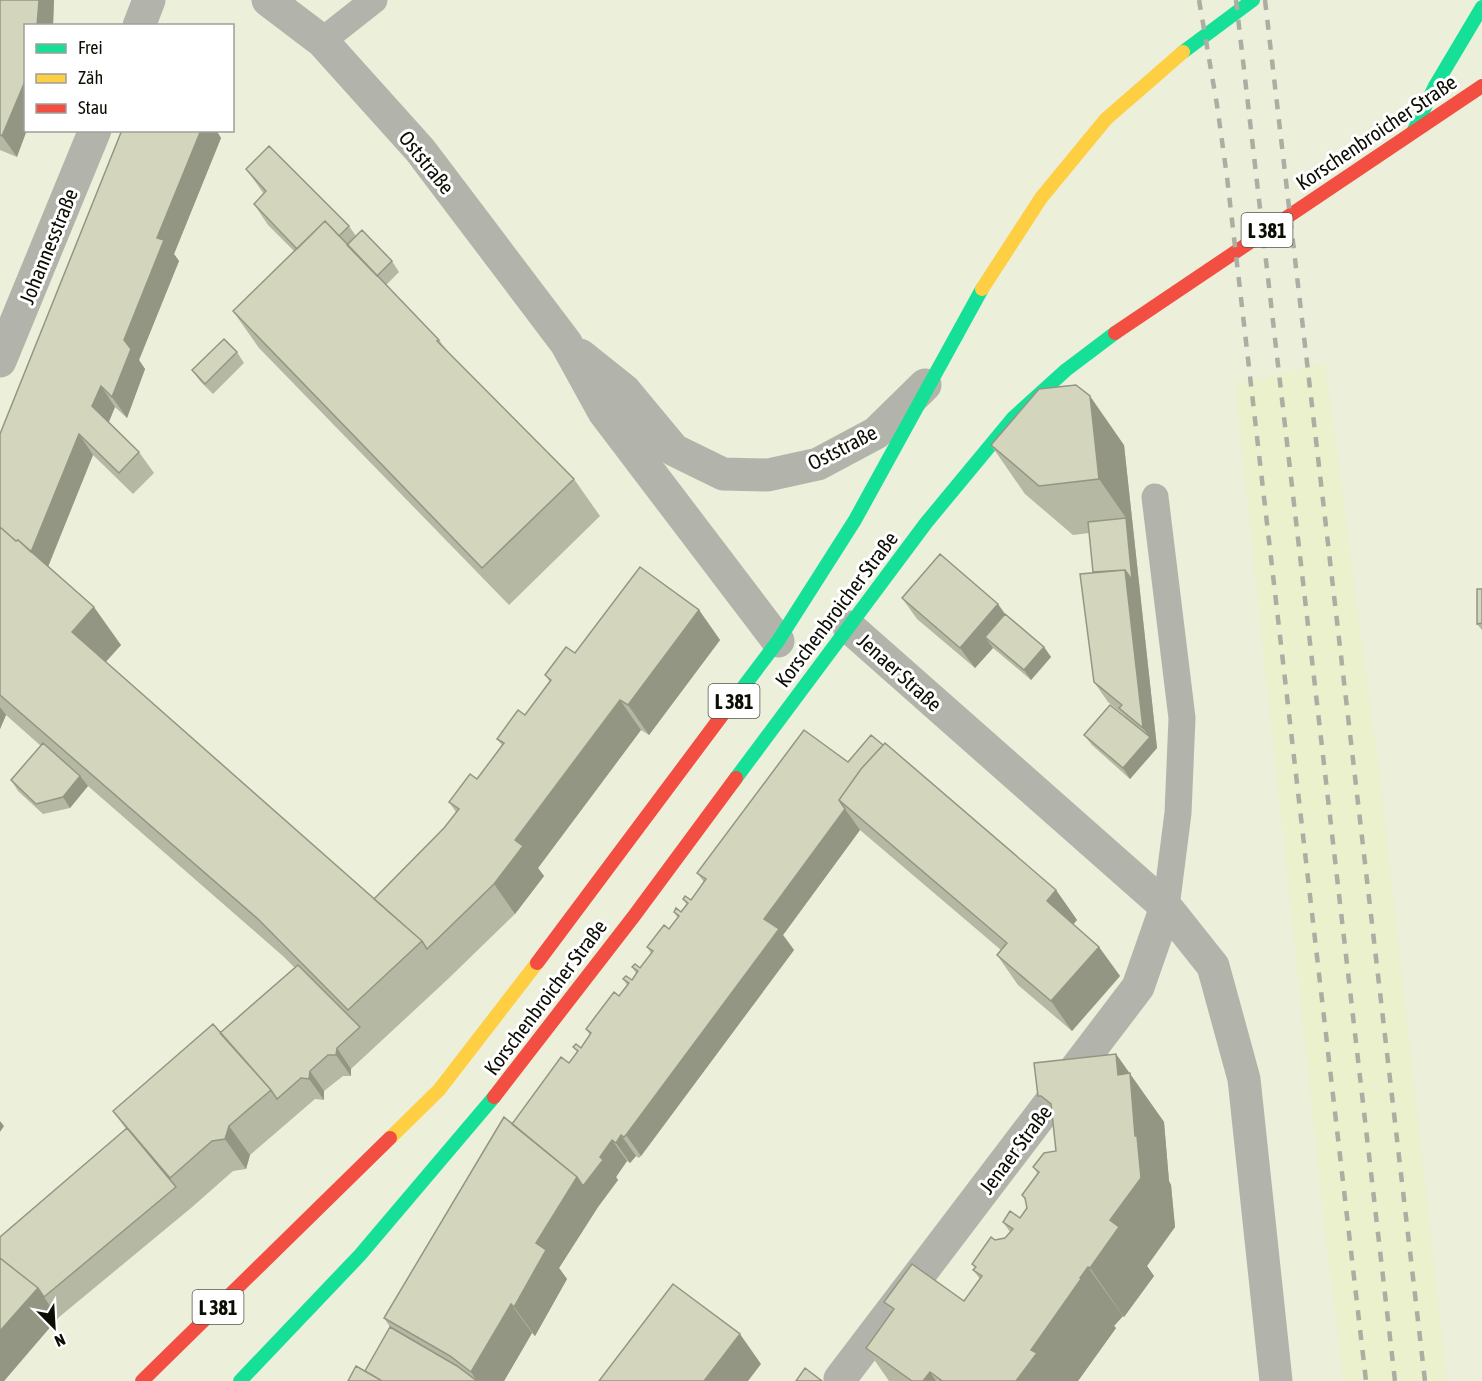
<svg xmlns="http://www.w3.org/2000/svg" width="1482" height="1381" font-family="'Asap Condensed',sans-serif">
	<rect width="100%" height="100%" fill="#ecefd9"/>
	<path fill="#ebf0cd" d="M1325,363L1381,787L1447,1381H1344L1324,1220L1235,384Z"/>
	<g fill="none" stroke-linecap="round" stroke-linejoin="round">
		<path stroke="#b2b4ab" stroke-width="27" d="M322,41L374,0
			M1155,497L1182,718L1178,813L1166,907"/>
		<path stroke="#b2b4ab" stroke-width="33" d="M268,0L322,41L420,150L566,343L604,412L778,641
			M139,26L149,0
			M580,355L625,391L674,450L723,474L768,475L818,464L876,433L925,385
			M0,361L95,130
			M849,627L1166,907L1213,966L1244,1079L1276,1381
			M840,1379L1138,987L1166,907"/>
		<path stroke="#16e098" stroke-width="14" d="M1183,52L1253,0
			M1414,130L1435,86L1482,7
			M729,706L778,641L855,520L982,289
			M736,778L926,523L1013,418L1066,370L1115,333
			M240,1381L360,1255L494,1097"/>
		<path stroke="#ffcf43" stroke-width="14" d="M982,289L1041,198L1106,119L1183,52
			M390,1138L439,1090L537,963"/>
		<path stroke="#f24e42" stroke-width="14" d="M1115,333L1482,86
			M537,963L729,706
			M494,1097L634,916L736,778
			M142,1381L390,1138"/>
		<path stroke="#abaea2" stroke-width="4.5" stroke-dasharray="10 10" stroke-linecap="butt" d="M1199,0L1217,105L1227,177L1366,1381
			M1236,0L1395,1381
			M1265,0L1425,1381"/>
	</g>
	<path fill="#b5b8a2" d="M0,0H54L53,26H26L17,157L0,150Z
		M122,130H216L221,138L174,254L179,261L139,360L145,369L127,418L115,407L109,422L139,452L154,473L133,494L93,455L48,567L121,645L106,662L374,899L444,828L456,812L449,802L477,779L502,745L497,739L525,715L550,682L545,675L575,653L699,610L720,640L649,735L641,730L538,868L544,876L515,914L448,979L351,1069V1076H343L324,1091V1100L315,1099L250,1155L246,1169L233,1171L191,1208L58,1318L4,1381H0L126,1129L113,1111L220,1033L295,968L284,957L88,786L70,808L43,814L18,791L11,780L41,746L6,715L0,729V434Z
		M246,169L349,226L356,236L392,261L399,272L386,285L439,340L448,352L574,479L600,516L509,605L259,348L233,311L294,251L268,225L254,204L264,194Z
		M237,352L244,363L213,394L200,381L192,370Z
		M991,445H1124L1157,748L1130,779L1092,745L1084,735L1127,719L1125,716L1108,702L1094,682L1093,573L1089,533L1073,535L1025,494Z
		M1482,589V630L1477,624Z
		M902,598L1005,614L1044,647L1051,657L1031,680L993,648L975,668L917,619Z
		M848,762L1056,890L1077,920L1073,924L1099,947L1120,976L1072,1031L1018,985L997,955L1001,950L860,830L783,935L794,950L641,1156L639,1158L636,1156L630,1163L627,1161L616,1177L618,1180L598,1207L559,1268L567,1279L535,1336L532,1333L504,1381H348L365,1371L390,1327L384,1318L512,1124L569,1063L577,1052L573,1047L581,1048L590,1035L586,1029L619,996L627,985L623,979L632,980L636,973L632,967L640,968L651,953L647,947L669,929L678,918L674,912H681L687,905L683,899L691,900L704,882L697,873Z
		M1116,1054L1164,1122L1169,1181L1171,1185L1175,1227L1147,1266L1154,1276L1124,1317L1123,1316L1114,1326L1116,1328L1078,1381H889L866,1348L891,1313L884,1302L964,1301L980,1279L973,1270L975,1268L972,1264L995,1240L1005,1238L1010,1232L1003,1222L1020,1218L1027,1208L1026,1201L1022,1195L1038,1174L1033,1167L1056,1151L1053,1118L1038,1096Z"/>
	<path fill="#949684" d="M39,0H54L53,26H37Z
		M26,79V130H27L17,157L2,136Z
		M201,130H216L221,138L174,254L179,261L139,360L145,369L127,418L112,397L124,340L157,238Z
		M101,386L115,407L107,426L92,406Z
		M1090,396L1124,445L1157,748L1143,728L1125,570L1126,518L1099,479Z
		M79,434L93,455L43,579L29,558Z
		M998,604L1013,625L985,637L993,648L975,668L960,648Z
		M94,607L121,645L98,670L72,632Z
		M699,610L720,640L649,735L628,705Z
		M1044,647L1051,657L1031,680L1024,670Z
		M620,700L641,730L538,868L544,876L515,914L494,884L515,840Z
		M0,707L6,715L0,729Z
		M1150,737L1157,748L1130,779L1123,768Z
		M80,776L88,786L70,808L63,797Z
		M845,809L860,830L783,935L794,950L641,1156L626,1135L764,919Z
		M1056,890L1077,920L1068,931L1047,901Z
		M1099,947L1120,976L1072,1031L1051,1001Z
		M337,1048L351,1069V1076L336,1055Z
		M1116,1054L1164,1122L1169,1181L1171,1185L1175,1227L1147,1266L1154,1276L1124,1317L1090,1268L1110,1220L1118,1075Z
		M310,1071L324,1091V1100L309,1079Z
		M0,1121L4,1126L0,1132Z
		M229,1126L250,1155L246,1169L225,1139Z
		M621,1135L636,1156L630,1163L616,1143Z
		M612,1140L627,1161L616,1177L618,1180L598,1207L559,1268L567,1279L535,1336L514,1307L536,1243L577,1177L600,1157Z
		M1088,1267L1123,1316L1114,1326L1116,1328L1078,1381H1016L1031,1350L1080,1278Z
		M38,1288L58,1318L4,1381H0V1331Z
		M511,1304L532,1333L504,1381H477L471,1372Z
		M740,1334L761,1364L748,1381H704Z
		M930,1372L936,1381H923Z"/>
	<path fill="#d3d6bc" stroke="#949684" stroke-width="1.5" d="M0,0H39L37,26H26V79L2,136L0,135Z
		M122,130H201L157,238L164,240L124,340L131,349L112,397L101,386L92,406L139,452L119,473L79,434L31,552L18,540L16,541L0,527V434Z
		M269,146L349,226L339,236L325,221L297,249L254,204L266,191L246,169Z
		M325,221L439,340L437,341L574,479L482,568L233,311Z
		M362,230L392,261L377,276L347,245Z
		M224,339L237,352L205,384L192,370Z
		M1076,385L1090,396L1099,479L1039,486L991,445L1039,389Z
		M1126,518L1132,580L1125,570L1093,572L1088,522Z
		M0,527L16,541L18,540L94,607L72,632L422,941L348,1010L258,919L0,695Z
		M940,554L998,604L960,648L902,598Z
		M640,567L699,610L628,705L620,700L515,840L523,846L494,884L427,949L422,941L374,899L444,828L459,809L449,802L470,774L477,779L504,743L497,739L518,710L525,715L551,680L545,675L566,647L575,653Z
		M1125,570L1143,728L1119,708L1122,705L1094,682L1080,574Z
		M1477,589H1482V623L1477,624Z
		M1005,614L1044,647L1024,670L985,637Z
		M1110,705L1150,737L1123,768L1084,735Z
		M804,730L848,762L871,735L883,745L861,769L839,800L845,809L764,919L779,929L626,1135L624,1137L621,1135L616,1143L612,1140L600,1157L603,1160L583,1186L577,1177L512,1124L561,1057L569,1063L578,1051L573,1047L576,1044L581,1048L591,1033L586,1029L614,992L619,996L629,983L623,979L626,976L632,980L638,971L632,967L635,964L640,968L653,951L647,947L664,925L669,929L679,916L674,912L676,908L681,912L688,903L683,899L685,896L691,900L706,879L697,873Z
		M43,743L80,776L63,797L36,804L11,780Z
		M885,743L1056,890L1047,901L1099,947L1051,1001L997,955L1007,943L839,800L861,769Z
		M298,965L360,1027L337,1048L336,1055H328L310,1071L309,1079L301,1078L277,1099L271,1090L220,1033Z
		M213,1024L271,1090L229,1126L225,1139L212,1141L170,1178L113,1111Z
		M1116,1054L1118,1075L1130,1073L1135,1136H1137L1141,1178L1110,1220L1119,1227L1090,1268L1088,1267L1080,1278L1081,1279L1031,1350L1037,1353L1016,1381H940L941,1380L930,1372L923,1381H912L866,1348L894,1309L884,1302L912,1264L964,1301L982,1276L973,1270L976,1267L972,1264L991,1237L995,1240L1005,1238L1013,1229L1003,1222L1010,1211L1020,1218L1027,1208L1025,1198L1022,1195L1039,1172L1033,1167L1044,1153L1056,1151L1051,1104L1041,1096H1038L1034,1063Z
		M504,1117L577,1177L536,1243L546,1250L514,1307L511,1304L471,1372L450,1356L384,1318Z
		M127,1128L176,1187L44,1297L38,1288L0,1258V1237Z
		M0,1258L38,1288L0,1331Z
		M673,1284L740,1334L704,1381H599Z
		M390,1327L457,1366L477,1381H382L365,1371Z
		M356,1366L382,1381H348Z
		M805,1368L822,1381H796Z"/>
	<g text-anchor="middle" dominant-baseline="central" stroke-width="6" stroke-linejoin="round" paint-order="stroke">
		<g fill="#fff" stroke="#55564f" stroke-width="1.5">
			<rect x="1241.5" y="213" width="51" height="34" rx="4.5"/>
			<rect x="708.5" y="684" width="51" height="34" rx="4.5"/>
			<rect x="192.5" y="1290" width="51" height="34" rx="4.5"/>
		</g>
		<g font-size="20" font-weight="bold" fill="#0c0d03">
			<text x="1267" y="230">L 381</text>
			<text x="734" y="701">L 381</text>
			<text x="218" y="1307">L 381</text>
		</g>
		<g font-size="21" fill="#0c0d03" stroke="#fff">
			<text transform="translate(1376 132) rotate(-34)">Korschenbroicher Straße</text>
			<text transform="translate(427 162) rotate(51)">Oststraße</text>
			<text transform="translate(48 246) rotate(-68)">Johannesstraße</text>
			<text transform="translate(842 447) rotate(-27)">Oststraße</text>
			<text transform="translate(836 609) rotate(-53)">Korschenbroicher Straße</text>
			<text transform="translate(900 672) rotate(42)">Jenaer Straße</text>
			<text transform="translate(545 997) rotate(-53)">Korschenbroicher Straße</text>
			<text transform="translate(1015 1149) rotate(-53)">Jenaer Straße</text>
		</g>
	</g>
	<rect x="24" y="24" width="210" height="108" fill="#ffffff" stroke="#9e9e9a" stroke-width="1.5"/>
	<rect x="36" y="44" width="30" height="9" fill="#16e098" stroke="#9e9e9a" stroke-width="1.5"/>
	<text x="78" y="54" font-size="18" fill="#0c0d03">Frei</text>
	<rect x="36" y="74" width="30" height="9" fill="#ffcf43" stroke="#9e9e9a" stroke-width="1.5"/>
	<text x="78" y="84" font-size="18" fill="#0c0d03">Zäh</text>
	<rect x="36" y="104" width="30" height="9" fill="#f24e42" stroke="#9e9e9a" stroke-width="1.5"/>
	<text x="78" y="114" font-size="18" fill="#0c0d03">Stau</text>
	<g transform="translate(54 1327) rotate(156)" stroke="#ffffff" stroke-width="4.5" paint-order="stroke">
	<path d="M0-4.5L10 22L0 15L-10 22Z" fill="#0c0d03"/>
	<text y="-9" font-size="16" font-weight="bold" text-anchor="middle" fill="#0c0d03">N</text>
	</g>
</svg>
